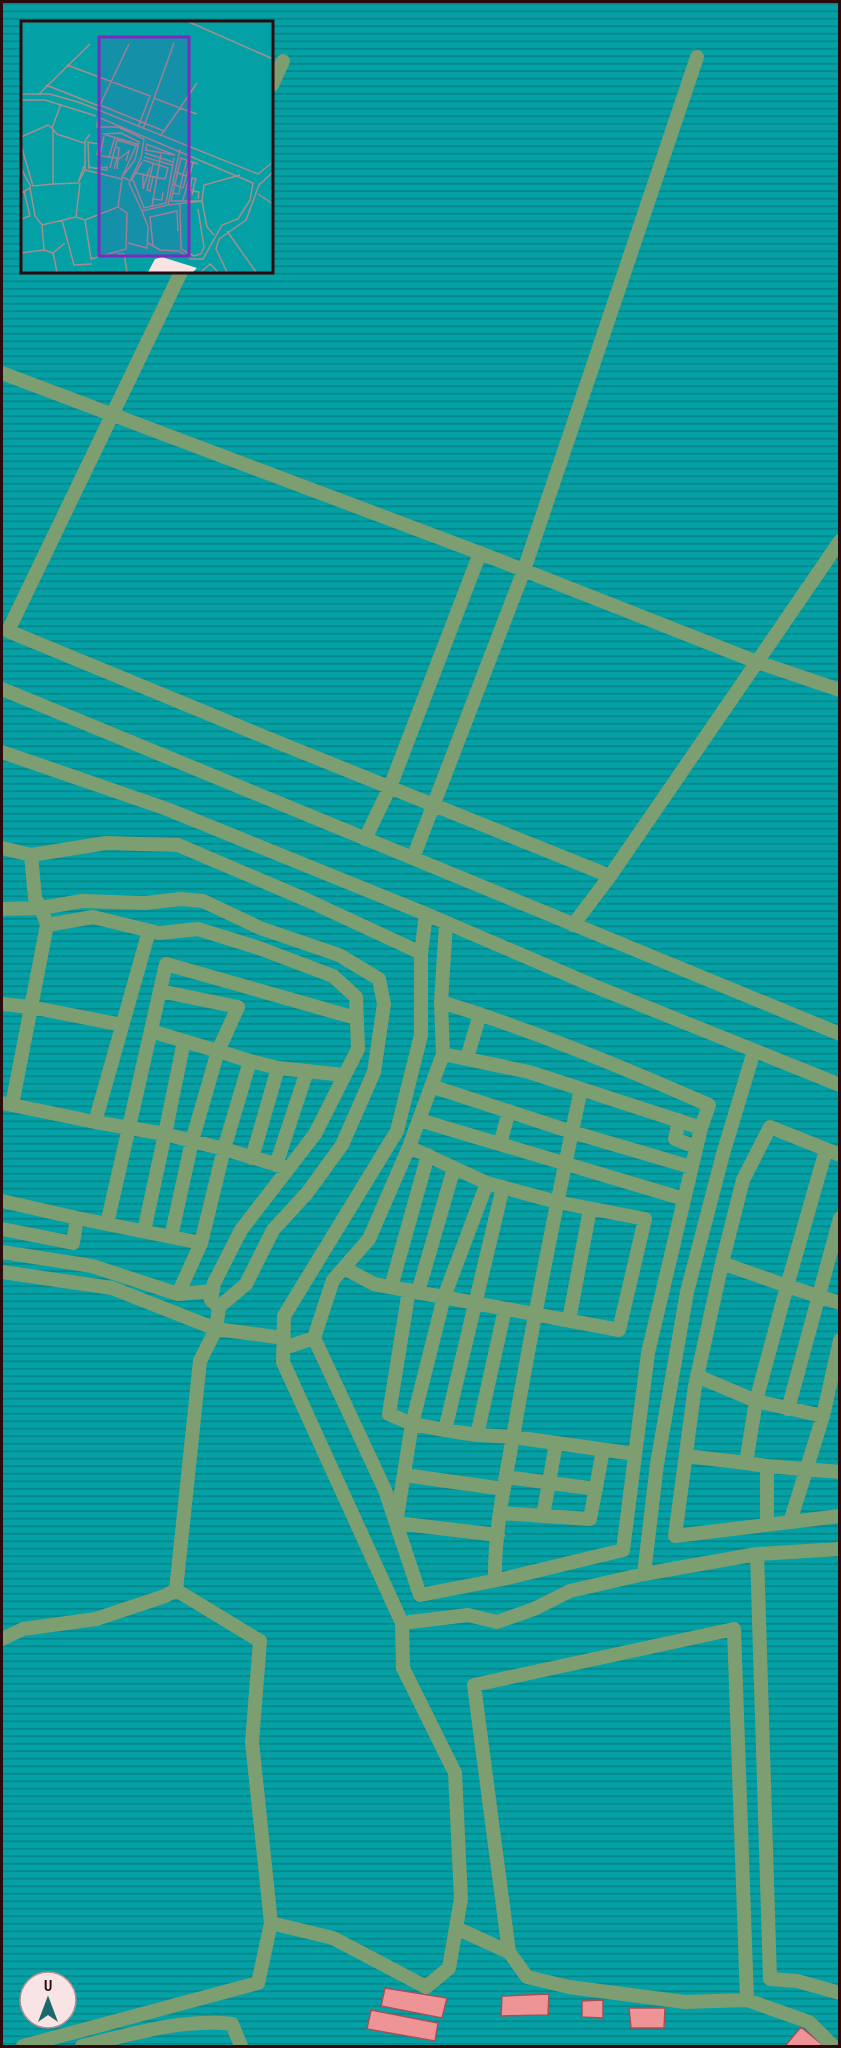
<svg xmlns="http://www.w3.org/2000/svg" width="841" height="2048" font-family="'PT Sans Narrow',sans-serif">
	<defs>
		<pattern id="water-rules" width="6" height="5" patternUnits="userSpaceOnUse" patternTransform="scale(1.5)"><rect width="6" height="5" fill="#03a1a5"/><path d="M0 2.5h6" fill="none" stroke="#058185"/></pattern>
	</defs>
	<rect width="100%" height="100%" fill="#f8e4e4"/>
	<path fill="url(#water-rules)" fill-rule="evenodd" d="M2,2H839V2046H2ZM22,22H272V272H22ZM30,1982H66V2018H30Z"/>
	<path fill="#ee9497" stroke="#a25256" stroke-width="1.5" d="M385,1988L447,1998L442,2018L381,2006Z
		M549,1994L548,2015L501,2016L502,1996Z
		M603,2000V2018L582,2017V2001Z
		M629,2008H665L664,2028H631Z
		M371,2010L438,2023L435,2041L367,2029Z
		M801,2027L824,2046H785Z"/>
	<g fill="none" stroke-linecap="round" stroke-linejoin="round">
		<path stroke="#7d9e70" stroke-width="14" d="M272,85L283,61
			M181,272L8,631L277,742L610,876L573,925
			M2,373L480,553L390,787L365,839
			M840,541L757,662L840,690
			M480,553L757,662L610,876
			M2,689L840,1034
			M2,752L167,809L426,914L594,986L840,1085
			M2,848L31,855L106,843L178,845L307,900L421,953
			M413,858L524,570L697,57
			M2,909L41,908L35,898L31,855
			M426,914L421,953V1035L397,1131L284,1316L283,1362L402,1623L468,1615L497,1622L534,1609L570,1591L644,1574
			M160,991L238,1007L218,1051L250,1061
			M441,1002C533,1030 622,1067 709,1105L701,1128L529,1072L443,1054L441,1002L446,923
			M2,1004L31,1007L122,1025
			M151,1031L184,1041L165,1134L192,1141L171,1237
			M184,1041L218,1051L192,1141L224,1149L250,1061L278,1068L252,1158
			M754,1051L723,1154L687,1292L657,1464L644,1574L757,1554L840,1549
			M467,1058L480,1014
			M307,1071L344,1075
			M431,1086L572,1132L691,1167
			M2,1103L95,1122
			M12,1105L47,925
			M419,1120L684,1199
			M679,1120L675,1139L696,1147
			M500,1144L509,1111
			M840,1155L770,1127L743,1180L722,1263L695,1386L675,1536L840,1516
			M276,1165L307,1071L278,1068
			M503,1187L445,1430L477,1435L505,1309
			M2,1201L77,1218L73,1243L2,1229
			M77,1218L201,1243
			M107,1224L166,964L356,1018
			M144,1231L165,1134L95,1122L149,931
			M2,1252L92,1266L178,1294L213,1291
			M722,1263L787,1286L826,1150
			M344,1268L374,1284L619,1330L645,1219L557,1202L487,1183L409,1147
			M2,1272L112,1288L216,1329L200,1361L176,1590L165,1596L96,1619L23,1629L2,1639
			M391,1287L428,1155
			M409,1290L389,1414L412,1424L444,1297L487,1183
			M418,1292L454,1168
			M178,1294L201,1243L224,1149L288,1168
			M219,1307L211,1300L214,1283L241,1230L315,1134L358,1049L356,997L333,976L259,948L198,929L159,933L93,917L47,925L41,908L82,901L145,903L181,899L203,901L260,928L339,955L379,979L384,1004L374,1072L342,1145L307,1193L273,1230L246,1284L219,1307L216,1329L284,1338
			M569,1320L590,1209
			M314,1338L385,1490L420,1595L503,1579L623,1550L648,1353L701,1128
			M284,1348L314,1338L333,1280L369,1239L409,1147L443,1054
			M788,1409L840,1218
			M823,1416L756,1401L787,1286L840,1303
			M445,1430L412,1424L396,1523L498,1535
			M477,1435L513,1437L635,1454
			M686,1456L746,1463L756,1401L697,1376
			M746,1463L767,1466V1525
			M767,1466L840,1472
			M404,1475L504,1489
			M506,1477L596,1489
			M500,1513L590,1519L603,1450
			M543,1516L556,1443
			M790,1522L823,1416L840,1340
			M757,1554L770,1979L797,1981L840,1993
			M495,1580C494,1525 508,1469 517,1414C536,1305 558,1197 581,1089
			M271,1923L333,1938L426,1987L449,1968L461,1899L455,1773L403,1668L402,1623
			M456,1928L509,1952L527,1977L569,1987L685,2002L747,2000L809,2022L833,2046
			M509,1952L474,1685L734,1629L747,2000
			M23,2046L258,1983L271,1923L252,1742L260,1641L176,1590
			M82,2046C130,2035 182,2018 232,2024L241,2046"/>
	</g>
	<g transform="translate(21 21)">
		<rect width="252" height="252" fill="#f8e4e4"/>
		<path d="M0,1H252V251H172L176,247L141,236L134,238L127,251H0Z" fill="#03a1a5"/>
		<path fill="none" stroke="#a68d8e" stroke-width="1.5" d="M168,1L252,38M108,23L79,84L143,110L139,115M46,44L129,75L117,106M176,62L159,87L176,93M25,64L78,85M0,73H29L60,82L237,153L252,141M18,73L69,23M133,77L159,87L143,110M0,79H24L75,95M40,83L31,107L36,113L63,122M32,108V163L57,162M122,108L153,22M0,116L27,104L31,107M123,118L97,106H76L77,96L232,162L229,179L217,198L201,204L182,238H170L158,230L139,229L127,222M123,118L120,137L108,162L121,190L147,184M66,121L78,123L76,134L88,136M67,121L68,148M125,123L154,134L125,129V125M0,124L12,165L32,163M94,126L98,127L96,148M159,128L147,184L181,180L183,164L219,154M124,132L152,141M79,134L83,115M123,136L151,144M98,138L108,130L105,140M132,143L126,169L129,170L132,156M177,143L160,137L150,180H181L186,206L193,214M63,145L57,162L64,149M67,146L86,149V146L76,147M0,147L10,166M89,147L96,119L116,125M93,148L96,137L88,136L94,116M155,151L162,154L166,139M115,152L144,158L147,147L122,139M122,154V168L129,146M101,156L116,123L82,113L100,112L118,121L114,139L101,156L108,159M112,159L123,187L145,182L153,137M110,160L121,141M59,162L55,196L64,199L97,186L101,158L64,149V120L69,113M162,167L169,140M162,167L159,166L162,154L168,155M0,172L9,167L14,195L21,204L55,196M151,172L158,173L159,166L152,163M237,173L252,183M171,174L172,170L173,164L175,158L171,157L169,169L172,170L178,171L177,178M131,178L141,179L142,171M162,179L172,142M159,182L160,228L173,235L180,233L183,226L177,188M131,185L140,133M0,198L9,195L3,170M41,199L53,244L71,243M64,199L70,238L105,228L106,192L97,186M21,204L23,229L32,232M206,210L235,251M107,222L126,227L127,206L121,190M132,224L129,196L156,190L157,210M0,232L23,229M96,233H103L106,251M36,251L32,232L44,222M180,251L189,243L197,251M206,251L195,228L198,218L225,199L238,164L252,151"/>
		<path fill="#7b2cbf" fill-opacity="0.15" stroke="#7b2cbf" stroke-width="3" d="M78,16H168V235H78Z"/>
		<rect width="252" height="252" fill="none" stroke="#2b0b0e" stroke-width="3"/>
	</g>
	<rect width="841" height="2048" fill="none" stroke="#2b0b0e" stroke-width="6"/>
	<g transform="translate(48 2000)"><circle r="28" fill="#f8e4e4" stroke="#a68d8e" stroke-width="1.5"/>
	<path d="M0-4.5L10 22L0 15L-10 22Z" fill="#1a686a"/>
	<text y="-9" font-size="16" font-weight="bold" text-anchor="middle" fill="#2b0b0e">U</text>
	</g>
</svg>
